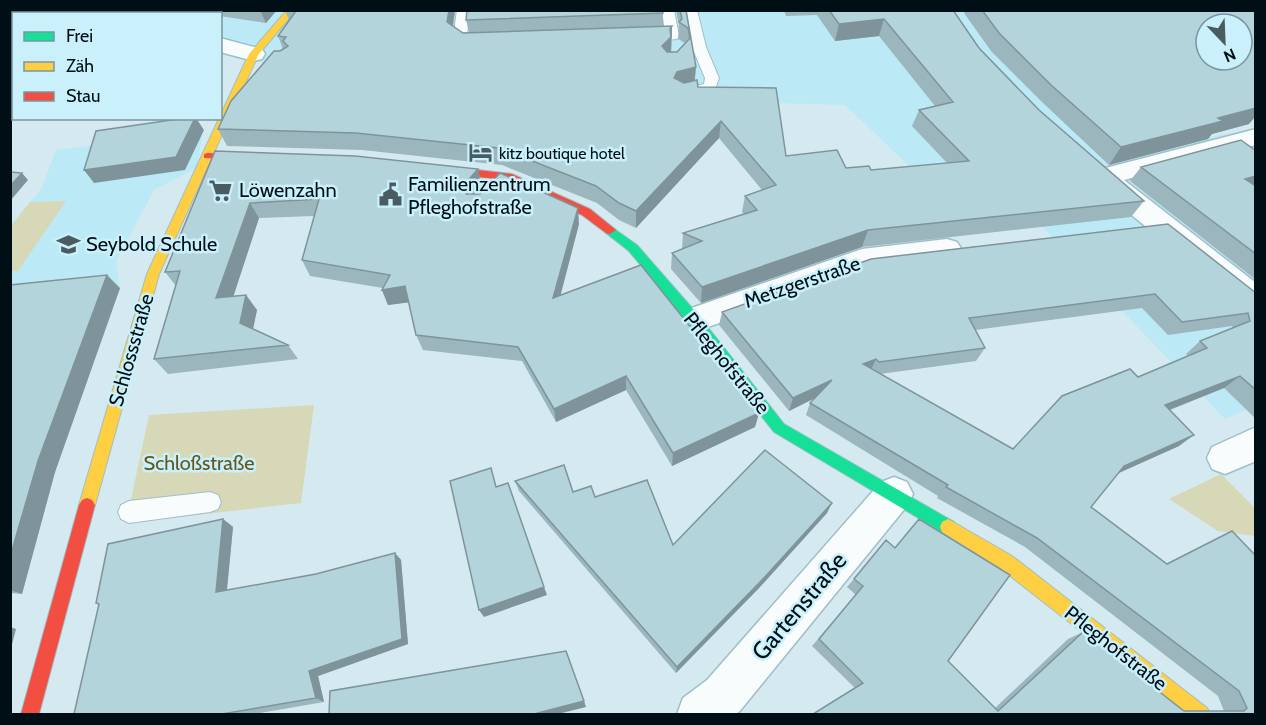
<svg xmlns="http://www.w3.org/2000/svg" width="1266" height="725" font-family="Cabin,sans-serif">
	<rect width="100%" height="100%" fill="#d4eaf0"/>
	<path fill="#bbeaf6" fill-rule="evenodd" d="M100,11H1255V76L1173,145L1255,128V406L1225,419L1030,214L969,223L845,105L575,98L274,67L221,50L220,14H109ZM1206,24H1242V60H1206Z
		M203,131L197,168L154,190L116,262L120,288L94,358L11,382L10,226L41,189L56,150Z"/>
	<path fill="#d6d8b8" d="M66,201L18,271H11V226L30,202Z
		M314,405L301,503L126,523L149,415Z
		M1221,474L1255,508V536L1218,531L1169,499Z"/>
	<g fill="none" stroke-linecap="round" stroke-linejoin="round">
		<defs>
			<path id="lane" d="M457,10H469L467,38L484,39L486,42L484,45C472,48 462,48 453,39Z
				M662,10H674L679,36L677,39L655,41L648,37L650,34L665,32Z
				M685,10H697L706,47L719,78L715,89L682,98L675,94L677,91L704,84L705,78L692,47Z
				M210,492L218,495L221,502L218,509L210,512L129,523L121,519L118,512L121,505L129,501Z"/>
			<path id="street" d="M220,38L262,49L265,54L262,59L254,61L220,52Z
				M1256,129V145L1124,180L1256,283V312L1245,308L1094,184L1090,177L1094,171Z
				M947,239L957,242L962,250L957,258L865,271L694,332L683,329L678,320L683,311L862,249Z
				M1256,427V461L1225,474L1212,469L1207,458L1212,447Z
				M894,477L907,482L913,494L907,506L739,712L735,714H677L683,698L707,680L881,482Z"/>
			<path id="fast" d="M610,226L637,245L699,316L784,424L954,522L956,527L954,532L948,535L942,532L774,432L689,324L629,251L606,233L604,230Z"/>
			<path id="slow" d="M287,10H296L258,55L159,274L95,505L92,510L87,512L82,510L79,505L147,274L249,54Z
				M948,519L1012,556L1207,708L1210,714H1187L1000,568L942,532L940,527L942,522Z"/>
			<path id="jam" d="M208,153L258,155L263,158L258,161L204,158V154Z
				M435,165L512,174L590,209L616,230L610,234L606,233L582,215L506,180L431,172V166Z
				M87,498L92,500L95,505L39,714H21L79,505L82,500Z"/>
		</defs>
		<use href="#lane" stroke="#9fbfc7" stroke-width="2"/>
		<use href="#street" stroke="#9fbfc7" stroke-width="3"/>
		<use href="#fast" stroke="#9fbfc7" stroke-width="2"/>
		<use href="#slow" stroke="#9fbfc7" stroke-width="2"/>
		<use href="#jam" stroke="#9fbfc7" stroke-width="2"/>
		<use href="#lane" fill="#f9fcfd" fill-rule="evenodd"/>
		<use href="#street" fill="#f9fcfd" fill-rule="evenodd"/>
		<use href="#fast" fill="#16e098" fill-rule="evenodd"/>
		<use href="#slow" fill="#ffcf43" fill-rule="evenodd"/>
		<use href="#jam" fill="#f24e42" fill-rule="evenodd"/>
	</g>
	<path fill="#9bb6bd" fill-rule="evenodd" d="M202,10H277L266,23L220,16V14H203Z
		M285,10H455L453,26L463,33L469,32L466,20L663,13V26H672L671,52H677L685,43L678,39L679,25L676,10H686L696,67L695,80L698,87L786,156L846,168L871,170L947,163L912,126L919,110L935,106L879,36L835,41L817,15L786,16L784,10H953L979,48L1039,110L1144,201L1131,217L862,247L701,303L671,269L672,253L682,249L683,233L744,214L742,212L745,196L762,190L719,138L636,228L619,220L597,203L502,165L362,150L227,146L218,129L280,51L283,49L278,36L289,20Z
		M699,10H757L700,12Z
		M965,10H1256L1249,124L1212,134L1208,139L1109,165L1042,102L991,51L964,13Z
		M215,151L478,169L481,185L474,194L579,224L560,295L759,413L755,427L672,466L626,390L556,422L522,361L423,350L416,335L409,302L388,305L382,290L383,288L310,276L302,260L314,216L259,218L233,296L246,295L257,310L253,329L288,345L298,359L168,374L154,359L176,286L165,272Z
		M1256,151V280L1130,181L1141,167Z
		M871,259L1256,293V419L1224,388L1170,410L1179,446L1118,473L1091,507L1167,564L1256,714H813L855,688L812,646L856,595L847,587L854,579L948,661L995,708L1068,639L1083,632L1184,711H1224L1218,696L1025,547L937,498L938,496L806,415L810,403L815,398L789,411L719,325L722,312ZM1142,308L1168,335L1232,326L1233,328L1200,341L1186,354L1188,356L1138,377L1013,449L880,374L976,361L985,348L975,330Z
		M10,285L120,288L55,472L22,594L10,593Z
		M515,481L573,492L595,497L673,545L827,513L759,588L676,673L519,491Z
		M223,519L233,527L227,590L316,574L395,553L401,560L408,644L318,676L324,702L254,714H74L99,604L96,603Z"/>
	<path fill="#7e949a" d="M158,10H195L197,14H153Z
		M260,10H277L266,23Z
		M449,10H455L451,39L447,22Z
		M884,19L879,36L835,41L839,24Z
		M672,26L671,53L662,63V46L670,29Z
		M10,63H14V87H10Z
		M696,67L694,84L673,95L674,78L677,72Z
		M1256,108V116L1249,124L1212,134L1208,139L1109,165L1121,147L1218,118Z
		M195,118H196L204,130L185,170L94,183L84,170Z
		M721,121L719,138L636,228V211Z
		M478,169L481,185L466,203L462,187Z
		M22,173L28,180L10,201V186Z
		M1256,176V187L1245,179Z
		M250,203L259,218L228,313L216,298Z
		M578,208L579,224L556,313L553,298Z
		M868,230L862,247L701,303L702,287Z
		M107,275L120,288L55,472L22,594L10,590V557L38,461Z
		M405,286L412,302L388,305L382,290Z
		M246,295L257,310L251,338L240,323Z
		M876,359L870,372L863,364Z
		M626,376V390L556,422L554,409Z
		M1240,376L1224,388L1151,417L1165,405Z
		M832,380L827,392L789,411L793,398Z
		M759,413L755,427L672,466L673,453Z
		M1194,435L1179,446L1110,477L1124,466Z
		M832,503L827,513L759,588L676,673L677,667Z
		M223,519L233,527L226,598L216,592Z
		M395,553L401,560L408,644L318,676L324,702L316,698L309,671Z
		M544,587L547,595L484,617L479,610Z
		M10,627L16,629L10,652Z
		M584,701L586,707L558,714H534Z"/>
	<path fill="#b4d4dc" stroke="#7e949a" stroke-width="1.5" fill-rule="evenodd" d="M30,10H158L153,14H14V63H10V13Z
		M291,10H449L447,22L463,33L672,26L670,29L671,37L662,46L667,52H677L690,38L688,28L679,22L682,19L680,10H686L696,67L677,72L674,78L684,83L697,80L698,87L776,88L786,156L837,150L846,168L869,166L871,170L969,161L919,110L953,102L884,19L839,24L829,10H953L979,48L1039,110L1144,201L868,230L702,287L672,253L702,241L683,233L757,210L745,196L776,185L721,121L636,211L619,203L596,186L499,148L356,133L218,129L231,101L274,51H280L288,46L283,41L286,37L278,36L296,11Z
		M467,10H663V13L466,20Z
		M982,10H1256V108L1218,118L1223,121L1121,147L1051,85L999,33ZM1206,24H1242V60H1206Z
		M185,118H195L176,157L84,170L96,131Z
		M1241,140L1256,151V176L1245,179L1256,186V254L1141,167Z
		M215,151L355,156L478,169L462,187L466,194H480L500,173L578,208L553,298L641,265L759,413L673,453L626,376L554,409L518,347L416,335L405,286L382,290L390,275L302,260L319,199L250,203L216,298L246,295L240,323L288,345L154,359L180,271L165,272Z
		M10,172L22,173L10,186Z
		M1168,224L1256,293V390L1240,376L1165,405L1194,435L1124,466L1091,507L1167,564L1232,531L1256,556V714H813L863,683L819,639L863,586L854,579L886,540L895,548L919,519L1010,575L948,661L998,711L1083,632L1184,711H1244L1247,708L1239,691L1037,538L946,487L948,485L810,403L832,380L793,398L722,312L871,259ZM1155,294L1182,322L1248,313L1250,321L1200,341L1207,348L1138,377L1130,369L1062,396L1013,449L863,364L876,359L879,362L985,348L969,318Z
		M107,275L38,461L10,557V285Z
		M765,450L832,503L762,580L677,667L515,481L564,465L573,492L591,486L595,497L647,480L673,545Z
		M491,468L496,487L508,483L544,587L479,610L450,481Z
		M223,519L216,592L316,574L395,553L402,639L309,671L316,698L222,714H74L99,604L96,603L108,544Z
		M566,651L584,701L534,714H329L330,691Z"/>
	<defs>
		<symbol id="hotel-bare" viewBox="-9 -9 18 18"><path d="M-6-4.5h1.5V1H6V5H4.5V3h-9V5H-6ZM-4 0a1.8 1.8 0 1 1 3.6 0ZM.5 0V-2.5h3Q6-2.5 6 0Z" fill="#4a5c62" stroke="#c9f0fb" stroke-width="2.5" paint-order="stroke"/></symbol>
		<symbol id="supermarket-bare" viewBox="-9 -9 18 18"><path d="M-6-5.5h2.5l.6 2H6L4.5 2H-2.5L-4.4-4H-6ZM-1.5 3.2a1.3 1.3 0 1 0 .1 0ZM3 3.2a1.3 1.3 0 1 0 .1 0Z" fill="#4a5c62" stroke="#c9f0fb" stroke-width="2.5" paint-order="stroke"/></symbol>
		<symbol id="civic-bare" viewBox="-9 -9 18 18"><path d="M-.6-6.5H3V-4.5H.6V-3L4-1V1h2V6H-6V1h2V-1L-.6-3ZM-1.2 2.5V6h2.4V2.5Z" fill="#4a5c62" stroke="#c9f0fb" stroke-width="2.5" paint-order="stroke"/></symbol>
		<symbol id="school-bare" viewBox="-9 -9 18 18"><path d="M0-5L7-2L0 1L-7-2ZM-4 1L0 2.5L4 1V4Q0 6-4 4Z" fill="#4a5c62" stroke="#c9f0fb" stroke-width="2.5" paint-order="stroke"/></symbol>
	</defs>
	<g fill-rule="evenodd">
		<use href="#hotel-bare" x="464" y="136" width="33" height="33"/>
		<use href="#supermarket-bare" x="204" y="174" width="33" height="33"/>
		<use href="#civic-bare" x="374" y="178" width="33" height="33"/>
		<use href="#school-bare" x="52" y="228" width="33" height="33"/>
	</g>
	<g text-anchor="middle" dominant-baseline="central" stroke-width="5" stroke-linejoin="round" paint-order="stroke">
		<g font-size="16" fill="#000f15" stroke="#c9f0fb" text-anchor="start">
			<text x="499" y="153">kitz boutique hotel</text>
		</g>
		<g font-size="20" fill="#000f15" stroke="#c9f0fb" text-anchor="start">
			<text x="408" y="184">Familienzentrum<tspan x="408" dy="23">Pfleghofstraße</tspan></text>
			<text x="239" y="190">Löwenzahn</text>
			<text x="86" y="244">Seybold Schule</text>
		</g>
		<g font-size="20" fill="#000f15" stroke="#c9f0fb">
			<text transform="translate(802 282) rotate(-19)">Metzgerstraße</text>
			<text transform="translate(131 350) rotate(-74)">Schlossstraße</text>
			<text transform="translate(727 363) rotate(51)">Pfleghofstraße</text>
			<text transform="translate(1116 648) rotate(38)">Pfleghofstraße</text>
		</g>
		<g font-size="20" fill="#64561a" stroke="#c9f0fb">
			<text x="199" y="463">Schloßstraße</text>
		</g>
		<g font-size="24" fill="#000f15" stroke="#c9f0fb">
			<text transform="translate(799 606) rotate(-50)">Gartenstraße</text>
		</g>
	</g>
	<rect width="1266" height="725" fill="none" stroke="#000f15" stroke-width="24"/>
	<rect x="12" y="12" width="210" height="108" fill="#c9f0fb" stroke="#79969f" stroke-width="1.5"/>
	<rect x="24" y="32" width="30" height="9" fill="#16e098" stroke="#79969f" stroke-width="1.5"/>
	<text x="66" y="42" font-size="18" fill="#000f15">Frei</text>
	<rect x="24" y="62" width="30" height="9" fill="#ffcf43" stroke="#79969f" stroke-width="1.5"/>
	<text x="66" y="72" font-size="18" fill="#000f15">Zäh</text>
	<rect x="24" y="92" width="30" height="9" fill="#f24e42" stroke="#79969f" stroke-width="1.5"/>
	<text x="66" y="102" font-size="18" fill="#000f15">Stau</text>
	<g transform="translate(1224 42) rotate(157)"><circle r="28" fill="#c9f0fb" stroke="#79969f" stroke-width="1.5"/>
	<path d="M0-4.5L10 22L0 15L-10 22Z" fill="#4a5c62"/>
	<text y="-9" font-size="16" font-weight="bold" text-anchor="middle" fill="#000f15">N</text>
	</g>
</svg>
